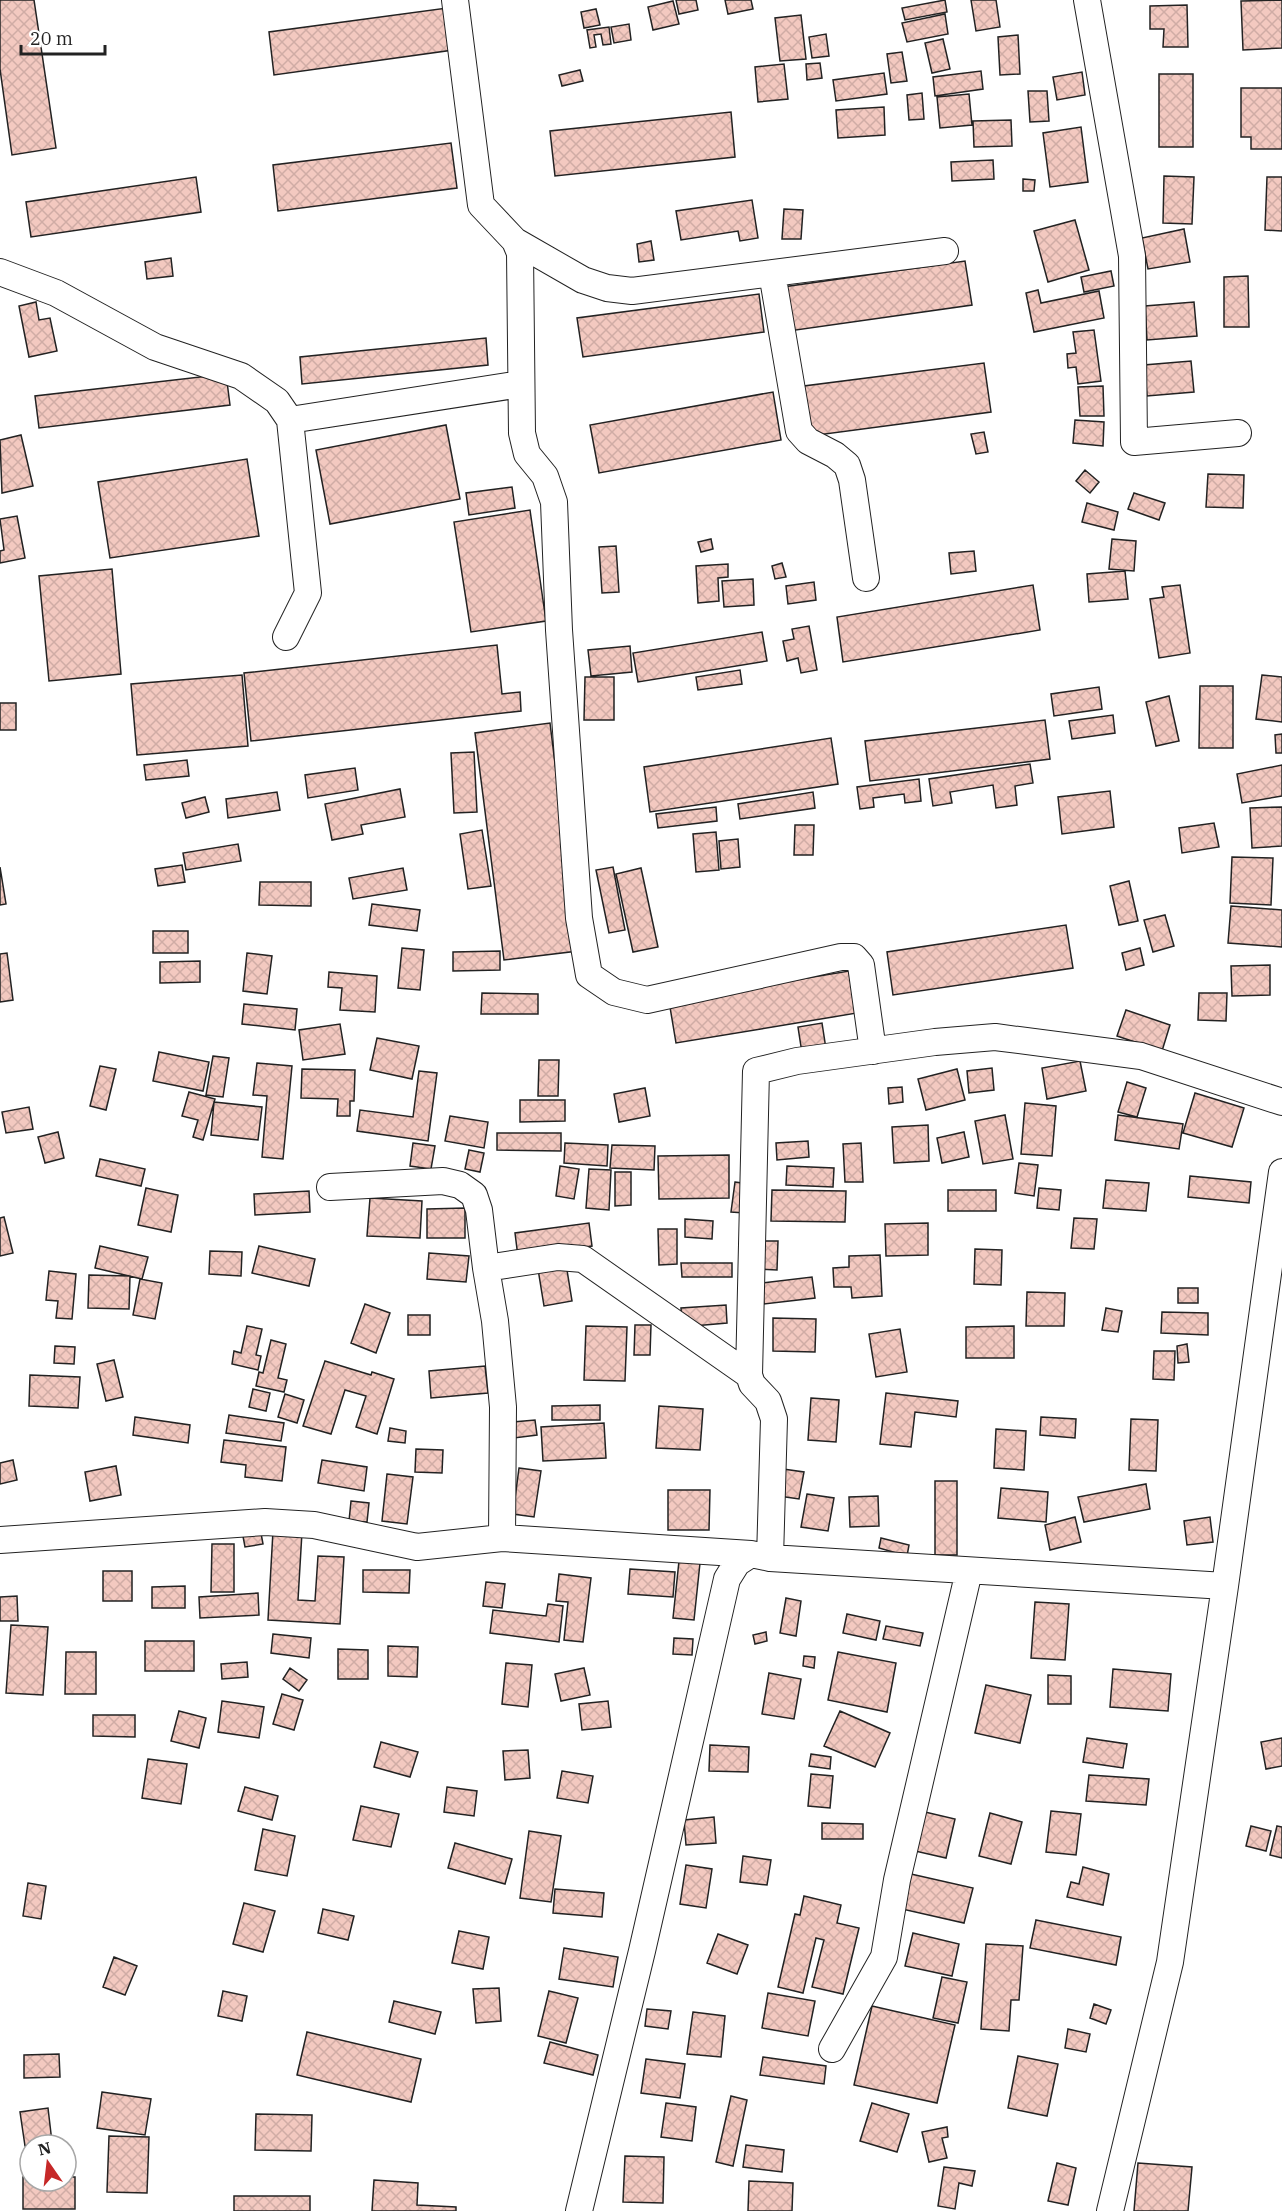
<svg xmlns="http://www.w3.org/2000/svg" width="1282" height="2211" font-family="'IBM Plex Serif',serif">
	<defs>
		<pattern id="building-cross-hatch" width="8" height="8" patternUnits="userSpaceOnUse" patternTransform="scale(1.5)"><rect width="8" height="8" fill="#f3c9c0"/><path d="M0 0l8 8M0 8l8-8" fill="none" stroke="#d0aca5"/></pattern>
	</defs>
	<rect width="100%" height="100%" fill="#fff"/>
	<path fill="url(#building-cross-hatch)" stroke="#222" stroke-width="1.5" d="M0,0H34L56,148L12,155L0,69Z
		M676,0H696L698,10L679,14Z
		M725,0H751L753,9L728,14Z
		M945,0L947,12L905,20L902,8Z
		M971,0H996L1000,27L976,31Z
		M1282,0V48L1243,50L1241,1Z
		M673,1L679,24L653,30L648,7Z
		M1187,5L1188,47H1163L1164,29H1150V6Z
		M447,8L453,50L274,75L269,32Z
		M596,9L600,25L584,28L581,12Z
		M945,14L948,34L907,42L902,23Z
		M801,15L806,59L780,61L775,18Z
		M629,24L631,40L614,43L611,27Z
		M609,27L611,44L603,45L601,34L594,35L596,47L590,48L587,30Z
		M826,34L829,56L812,58L809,37Z
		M1018,35L1020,74L1000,75L998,37Z
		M943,39L950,69L932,73L925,43Z
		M902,52L907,81L891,83L887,54Z
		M820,63L822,78L807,80L806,64Z
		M784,64L788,99L758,102L755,67Z
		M580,70L583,81L562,86L559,75Z
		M981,71L983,89L935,96L933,77Z
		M1082,72L1085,95L1057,100L1053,77Z
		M884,73L887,94L836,101L833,80Z
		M1159,74H1193V147H1159Z
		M1241,88H1282V149H1251V137H1241Z
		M1028,91H1047L1049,121L1030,122Z
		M922,93L924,119L909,120L907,95Z
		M969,94L972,125L940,128L937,97Z
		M884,107L885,135L838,138L836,110Z
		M731,112L735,157L555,176L550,131Z
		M1011,120L1012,146L974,147L973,121Z
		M1081,127L1088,182L1050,187L1043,133Z
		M451,143L457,188L278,211L273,165Z
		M993,160L994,179L952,181L951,162Z
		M1164,176L1194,177L1192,224L1163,223Z
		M196,177L201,212L31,237L26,202Z
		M1267,177H1282V231L1265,230Z
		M1023,179L1035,180L1034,191H1023Z
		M752,200L758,238L740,241L738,231L681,240L676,211Z
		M784,209L803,210L801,239H782Z
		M1075,220L1089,270L1048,282L1034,231Z
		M1184,229L1190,262L1148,269L1142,238Z
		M651,241L654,260L639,262L637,244Z
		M171,258L173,276L147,279L145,262Z
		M965,261L972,305L789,331L783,287Z
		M1111,271L1114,286L1084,292L1081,277Z
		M1248,276L1249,327H1224V277Z
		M1038,290L1041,303L1099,291L1104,318L1034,332L1026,293Z
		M759,294L764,332L583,357L577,318Z
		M36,302L39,320L50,318L57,351L29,357L19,306Z
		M1194,302L1197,336L1147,340L1145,306Z
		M1094,330L1101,381L1078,384L1076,367L1068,368L1067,354L1076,353L1073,332Z
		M486,338L488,365L302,384L300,357Z
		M1191,361L1194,392L1147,396L1144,365Z
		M984,363L991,412L810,436L804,386Z
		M226,374L230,405L39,428L35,396Z
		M1103,386L1104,416H1080L1078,387Z
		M773,392L781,440L599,473L590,425Z
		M1075,420L1104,422L1103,446L1073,443Z
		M446,425L460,499L330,524L316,450Z
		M984,432L988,452L976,454L971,434Z
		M21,435L33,486L2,493L0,440Z
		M247,459L259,536L110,558L98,482Z
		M1085,470L1099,482L1090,493L1076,481Z
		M1208,474L1244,475L1243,508L1206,507Z
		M512,487L515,508L469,515L466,493Z
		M1134,493L1165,503L1159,520L1128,509Z
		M1087,503L1118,512L1114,530L1082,522Z
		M530,510L546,621L471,632L454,522Z
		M17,516L25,558L0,563V551L4,550L0,519Z
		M711,539L713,549L701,552L698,542Z
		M1112,539L1136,541L1134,571L1109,569Z
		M616,546L619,592L602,593L599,547Z
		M974,551L976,571L951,574L949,553Z
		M782,563L786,577L775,579L772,566Z
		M728,564V577L718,578L719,601L698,603L696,566Z
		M112,569L121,674L49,681L39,576Z
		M1125,571L1128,599L1089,602L1087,574Z
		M753,579L754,605L724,607L722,581Z
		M814,582L816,600L788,604L786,586Z
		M1033,585L1040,630L843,662L837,617Z
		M1180,585L1190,653L1159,658L1150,599L1164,597L1162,587Z
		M809,626L817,670L801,673L798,658L787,661L783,641L794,639L792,629Z
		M762,632L767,661L638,682L633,653Z
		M497,645L502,694L520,692L521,711L251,741L244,673Z
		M630,646L632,672L591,676L588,650Z
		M740,670L742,684L698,690L696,677Z
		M242,675L248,746L137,755L131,684Z
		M1262,675L1282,677V722L1256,719Z
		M585,677H614V720H584Z
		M1200,686H1233V748H1199Z
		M1099,687L1102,709L1054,716L1051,694Z
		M1169,696L1179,741L1156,746L1146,702Z
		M0,703H16V730H0Z
		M1113,715L1115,733L1072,739L1069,721Z
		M1045,720L1050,759L870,781L865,741Z
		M550,723L578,951L504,960L475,733Z
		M1282,734V753H1276L1275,735Z
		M831,738L838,784L650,812L644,767Z
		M474,752L477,812L454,813L451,753Z
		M187,760L189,776L146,780L144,765Z
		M1030,764L1033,783L1015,786L1017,805L996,808L993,785L950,792L952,803L933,806L929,779Z
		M1282,765V796L1242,803L1237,774Z
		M355,768L358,790L308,798L305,775Z
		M919,779L921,801L905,803L904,794L873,798L874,807L860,809L857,787Z
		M400,789L405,817L361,825L363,834L332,840L325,804Z
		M1110,791L1114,827L1062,834L1058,797Z
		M277,792L280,810L228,818L226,799Z
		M813,792L815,808L740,819L738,804Z
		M205,797L209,812L186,818L182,803Z
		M716,807L717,821L658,828L656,814Z
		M1282,807V846L1252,848L1250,808Z
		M1214,823L1219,847L1182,853L1179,828Z
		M795,825H814L813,855H794Z
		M482,830L491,886L468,889L460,834Z
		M716,832L719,870L696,872L693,834Z
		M738,839L740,867L721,869L719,841Z
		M238,844L241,861L186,870L183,853Z
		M1232,857L1273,858L1271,905L1230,903Z
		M182,865L185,882L158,886L155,869Z
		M0,867L6,904L0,905Z
		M613,867L625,930L609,933L596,870Z
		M403,868L407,890L353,899L349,878Z
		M641,868L658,947L633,952L616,874Z
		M1129,881L1138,921L1119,925L1110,886Z
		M260,882H311V906L259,905Z
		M372,904L420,910L417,931L369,925Z
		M1231,906L1282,910V947L1228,943Z
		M1165,915L1174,946L1153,952L1144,920Z
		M1066,925L1073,968L893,995L887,952Z
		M153,931H188V953H153Z
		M402,948L424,950L420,990L398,988Z
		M1140,948L1144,965L1126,970L1122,953Z
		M500,951V970L453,971V952Z
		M7,953L13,1000L0,1002V954Z
		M247,953L272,956L267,994L243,991Z
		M200,961V982L160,983V962Z
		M1270,965V995L1232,996L1231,966Z
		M849,971L857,1013L676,1043L669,1001Z
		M329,972L377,976L375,1012L340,1010L342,988L328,987Z
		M482,993L538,994V1014H481Z
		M1199,993H1227L1226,1021L1198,1020Z
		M244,1004L297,1009L295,1030L242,1024Z
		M1126,1010L1170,1025L1162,1051L1117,1036Z
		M822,1023L826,1049L802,1053L798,1027Z
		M340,1024L345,1054L303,1060L299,1030Z
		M377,1038L419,1046L412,1079L370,1070Z
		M159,1052L209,1062L203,1091L153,1081Z
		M213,1056L229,1058L223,1097L206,1095Z
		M539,1060H559L558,1096H538Z
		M1080,1061L1086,1091L1047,1099L1042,1068Z
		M257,1063L292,1066L283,1159L262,1157L267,1096L253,1095Z
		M100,1066L116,1069L106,1110L90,1106Z
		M992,1068L994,1090L969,1093L967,1071Z
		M302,1069L355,1070L354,1101H350V1116H337L338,1099L301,1098Z
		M957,1069L965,1100L926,1110L918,1079Z
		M419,1071L437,1073L428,1141L357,1131L360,1110L413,1117Z
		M1127,1082L1146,1088L1137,1117L1118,1112Z
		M902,1087L903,1102L889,1104L888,1088Z
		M645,1088L650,1116L619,1122L614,1094Z
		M189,1092L215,1099L203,1140L193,1137L198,1120L182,1116Z
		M1195,1093L1244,1108L1232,1147L1183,1133Z
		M520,1100H565V1121L520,1122Z
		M214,1102L262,1107L258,1140L211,1135Z
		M1025,1103L1056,1106L1052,1156L1021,1154Z
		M29,1107L33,1129L6,1133L2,1112Z
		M1005,1115L1013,1159L983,1164L975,1121Z
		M1118,1115L1183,1124L1179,1149L1115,1140Z
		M450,1116L488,1122L484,1148L445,1141Z
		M928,1125L929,1161L894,1163L892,1127Z
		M58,1132L64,1158L45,1163L38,1137Z
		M964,1132L969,1157L942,1163L937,1138Z
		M497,1133H561V1151L497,1150Z
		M808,1141L809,1157L777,1160L776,1143Z
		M413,1143L435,1146L431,1169L410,1166Z
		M565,1143L608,1145L607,1166L564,1163Z
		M861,1143L863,1182H845L843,1144Z
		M612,1145L655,1146L654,1170L610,1168Z
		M469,1150L484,1153L480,1172L465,1169Z
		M729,1155V1198L659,1199L658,1156Z
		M100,1159L145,1169L141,1186L96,1176Z
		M1019,1163L1038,1165L1034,1196L1015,1193Z
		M560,1166L579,1169L574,1199L556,1196Z
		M787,1166L834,1168L833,1187L786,1185Z
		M589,1169L611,1170L609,1210L586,1208Z
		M615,1172H631V1205L615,1206Z
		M1190,1176L1251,1182L1249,1203L1188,1197Z
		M1106,1180L1149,1183L1146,1211L1103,1208Z
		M735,1182L749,1184L745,1213L731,1212Z
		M146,1188L178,1195L171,1232L138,1225Z
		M1039,1188L1061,1190L1059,1210L1037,1208Z
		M772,1190L846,1191L845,1222L771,1221Z
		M948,1190H996V1211H948Z
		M309,1191L310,1212L255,1215L254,1194Z
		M370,1198L422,1201L420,1238L367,1236Z
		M465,1208V1238H427V1209Z
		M4,1217L13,1253L0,1256V1218Z
		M1074,1218L1097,1219L1094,1249L1071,1248Z
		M685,1219L713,1221L712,1239L685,1237Z
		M589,1223L592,1246L518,1257L515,1233Z
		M928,1223V1255L886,1256L885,1224Z
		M658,1229H677V1264L659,1265Z
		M761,1241H778L777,1270L759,1269Z
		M100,1246L148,1257L142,1279L95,1268Z
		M259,1246L315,1259L309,1286L252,1273Z
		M975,1249L1002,1250L1001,1285L974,1284Z
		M210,1251L242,1252L241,1276L209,1274Z
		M429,1253L469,1256L466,1282L427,1279Z
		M880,1255L882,1296L852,1298L851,1287H834L833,1268L849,1267V1256Z
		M681,1263H732V1277H682Z
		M566,1264L572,1301L544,1306L538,1269Z
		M49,1271L76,1274L72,1319L56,1318L58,1301L46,1300Z
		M89,1275L130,1276L129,1309L88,1308Z
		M812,1277L815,1298L764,1304L761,1283Z
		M140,1279L162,1283L155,1319L133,1315Z
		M1178,1288H1198V1303H1178Z
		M1027,1292L1065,1293L1064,1326H1026Z
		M365,1304L390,1313L376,1353L351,1343Z
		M726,1305L727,1323L682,1327L681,1308Z
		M1106,1308L1122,1311L1118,1332L1102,1330Z
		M1162,1312L1208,1313V1335L1161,1333Z
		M408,1315H430V1335H408Z
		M773,1318L816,1319L815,1352L773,1351Z
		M635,1325H651L650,1355H634Z
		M247,1326L262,1329L256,1355L261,1356L258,1370L232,1364L234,1351L241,1353Z
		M586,1326L627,1327L625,1381L584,1380Z
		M1014,1326V1358H966V1327Z
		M900,1329L907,1372L876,1377L869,1334Z
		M271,1340L286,1344L278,1378L287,1380L284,1392L256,1386L259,1372L263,1373Z
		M1187,1344L1189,1362L1178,1363L1177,1346Z
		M55,1346L75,1347L74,1364L54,1363Z
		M1154,1351H1175L1174,1380L1153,1379Z
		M114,1360L123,1397L106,1401L97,1364Z
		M325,1361L371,1375L372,1372L394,1379L377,1434L356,1427L366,1396L345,1390L331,1434L303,1426Z
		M485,1366L488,1393L431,1398L429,1371Z
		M30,1375L80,1377L78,1408L29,1406Z
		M253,1389L270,1393L266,1411L249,1407Z
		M886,1393L958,1401L956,1417L915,1412L911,1447L880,1444Z
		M285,1394L304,1400L297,1423L278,1417Z
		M811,1398L839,1400L836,1442L808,1440Z
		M600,1405V1420H552V1406Z
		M659,1406L703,1409L700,1450L656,1448Z
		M229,1415L284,1423L281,1441L226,1433Z
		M135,1417L190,1425L188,1443L133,1435Z
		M1041,1417L1076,1419L1075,1438L1040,1435Z
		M1131,1419L1158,1420L1156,1471L1129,1470Z
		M535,1420L537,1435L514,1438L513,1422Z
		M604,1423L606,1458L543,1461L541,1427Z
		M390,1428L406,1431L405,1443L388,1441Z
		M996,1429L1026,1431L1024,1470L994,1468Z
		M224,1440L286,1447L282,1481L245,1477L246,1465L221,1462Z
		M416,1449L443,1450L442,1473L415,1472Z
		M13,1460L17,1480L0,1484V1463Z
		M322,1460L367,1467L364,1491L318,1483Z
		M116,1466L121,1495L90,1501L85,1472Z
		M519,1468L541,1471L534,1517L513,1514Z
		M783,1469L804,1472L799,1499L779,1496Z
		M387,1474L413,1477L407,1524L382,1521Z
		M935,1481H957V1555H935Z
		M1146,1484L1150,1509L1084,1522L1078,1497Z
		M1001,1488L1048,1492L1046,1522L998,1518Z
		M668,1490H710L709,1530H668Z
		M807,1494L834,1498L828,1531L801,1527Z
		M878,1496L879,1526L850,1527L849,1497Z
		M351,1501L369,1503L367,1522L349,1521Z
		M1075,1517L1081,1542L1050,1550L1045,1525Z
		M1210,1517L1213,1542L1187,1545L1184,1521Z
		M260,1528L263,1544L245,1547L242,1531Z
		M273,1531L302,1532L298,1600L315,1601L318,1556L344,1557L340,1624L268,1620Z
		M881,1538L909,1545L907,1556L879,1548Z
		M212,1544H234V1592H211Z
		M679,1561L700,1563L694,1620L673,1618Z
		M630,1569L675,1572L673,1597L628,1594Z
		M363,1570H410L409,1593L363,1592Z
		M103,1571H132V1601H103Z
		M559,1574L591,1578L583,1642L564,1640L568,1602L556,1601Z
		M486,1582L505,1584L502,1608L483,1606Z
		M185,1586V1608H152V1587Z
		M258,1593L259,1615L200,1618L199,1597Z
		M17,1596L18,1621H0V1597Z
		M786,1598L801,1601L796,1636L780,1633Z
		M1035,1602L1069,1604L1065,1660L1031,1658Z
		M548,1604L563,1606L559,1642L490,1633L493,1610L546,1616Z
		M847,1614L880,1621L876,1640L843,1633Z
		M11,1625L48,1627L43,1695L6,1693Z
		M886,1626L923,1633L920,1646L883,1639Z
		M766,1632L767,1641L755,1644L753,1635Z
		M273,1634L311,1638L309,1658L271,1653Z
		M674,1638L693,1639L692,1655L673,1654Z
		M145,1641H194V1671H145Z
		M388,1646L418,1647L417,1677L388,1676Z
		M338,1649L368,1650V1679H338Z
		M66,1652H96V1694H65Z
		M838,1652L896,1663L887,1712L828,1700Z
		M804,1656L815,1657L814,1668L803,1666Z
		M247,1662L248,1677L222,1679L221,1664Z
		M506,1663L532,1665L528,1707L502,1704Z
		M290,1668L307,1680L299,1691L283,1679Z
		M584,1668L590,1695L561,1701L555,1674Z
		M1113,1669L1171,1674L1168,1711L1110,1707Z
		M769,1673L801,1679L794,1719L762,1714Z
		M1048,1675L1071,1676V1704H1048Z
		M986,1685L1031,1695L1020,1743L975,1733Z
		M282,1694L303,1700L294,1730L273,1724Z
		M222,1701L264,1707L259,1738L218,1732Z
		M608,1701L611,1727L582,1730L579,1704Z
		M179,1711L206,1718L199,1748L171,1741Z
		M840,1711L890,1733L875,1767L824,1746Z
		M93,1715H135V1737L93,1736Z
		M1087,1738L1127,1744L1123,1768L1083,1762Z
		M1282,1738V1766L1266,1769L1261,1742Z
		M381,1742L418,1752L410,1777L374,1767Z
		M710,1745L749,1747L748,1772L709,1771Z
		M528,1750L530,1778L505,1780L503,1751Z
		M811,1754L831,1757L830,1769L809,1766Z
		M148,1759L187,1764L181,1804L142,1798Z
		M562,1771L593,1776L588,1803L557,1798Z
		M811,1774L833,1776L830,1808L808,1806Z
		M1089,1775L1149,1779L1146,1805L1086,1801Z
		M245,1787L278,1796L272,1820L238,1811Z
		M447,1787L477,1791L474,1816L444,1812Z
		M361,1806L399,1814L391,1847L353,1840Z
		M1051,1811L1081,1814L1076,1855L1046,1852Z
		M925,1812L955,1819L946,1858L915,1851Z
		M990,1813L1022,1822L1011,1864L979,1856Z
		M714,1817L716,1843L686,1845L684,1820Z
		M822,1823L863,1824V1839H822Z
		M1251,1826L1271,1831L1266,1851L1246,1846Z
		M1277,1826L1282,1827V1858L1270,1855Z
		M263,1829L295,1836L287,1876L255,1870Z
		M529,1831L561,1836L551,1902L520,1898Z
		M455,1843L512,1859L505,1884L448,1868Z
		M743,1856L771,1860L767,1885L740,1882Z
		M686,1865L712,1869L706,1908L680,1904Z
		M1083,1867L1109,1874L1103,1905L1067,1897L1071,1882L1079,1884Z
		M911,1874L973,1888L964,1923L902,1909Z
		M28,1883L46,1886L41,1919L23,1916Z
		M555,1889L604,1893L602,1917L553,1913Z
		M804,1896L841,1905L837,1923L859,1928L843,1994L812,1987L824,1940L816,1938L803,1993L778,1987L795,1914L800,1915Z
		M244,1903L275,1911L263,1952L233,1944Z
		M323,1909L354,1916L348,1940L318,1933Z
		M1036,1920L1121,1937L1116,1965L1030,1948Z
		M459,1931L489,1937L483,1969L452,1963Z
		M913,1933L959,1944L952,1976L905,1966Z
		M718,1934L748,1945L737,1974L707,1963Z
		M986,1944L1023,1946L1019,2000H1011L1009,2031L981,2029Z
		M564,1948L618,1957L613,1987L559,1979Z
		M114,1957L137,1966L125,1995L103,1987Z
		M942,1977L967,1982L958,2023L933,2018Z
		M499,1988L501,2021L476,2023L473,1989Z
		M223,1991L247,1996L242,2021L218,2016Z
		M549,1991L578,1998L566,2043L538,2036Z
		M768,1993L815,2001L808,2036L762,2028Z
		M394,2001L441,2012L435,2034L389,2022Z
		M1094,2004L1111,2010L1106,2024L1090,2018Z
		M872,2006L955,2025L937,2103L854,2085Z
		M647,2009L671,2011L668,2029L645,2026Z
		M693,2012L725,2016L721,2057L687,2054Z
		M1068,2029L1090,2034L1086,2052L1065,2048Z
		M307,2032L421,2059L411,2102L297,2075Z
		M550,2042L598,2055L593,2075L544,2063Z
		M59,2054L60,2077L24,2078V2055Z
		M1018,2056L1058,2064L1047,2116L1008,2108Z
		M763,2057L826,2066L824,2084L760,2075Z
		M646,2059L685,2064L680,2098L641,2093Z
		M102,2092L151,2099L145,2135L97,2128Z
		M731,2096L747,2100L733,2166L716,2162Z
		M666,2103L696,2107L692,2141L661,2137Z
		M872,2103L909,2114L897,2152L860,2141Z
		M48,2108L52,2142L25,2146L20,2112Z
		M256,2114L312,2115L311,2151L255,2150Z
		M947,2127L948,2137L942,2138L947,2158L929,2162L922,2132Z
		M109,2136L149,2137L147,2193L107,2192Z
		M746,2145L784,2150L782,2172L743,2167Z
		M625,2156L664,2157L663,2203L623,2202Z
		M1057,2163L1076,2168L1068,2205L1048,2201Z
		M1138,2163L1192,2167L1188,2211H1134Z
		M944,2167L975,2171L972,2186L959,2183L955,2209L938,2206Z
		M23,2177H30V2181H66V2177H75V2209H23Z
		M374,2180L418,2183L417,2205L456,2207V2211H372Z
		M749,2181L793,2183L792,2211H748Z
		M234,2196H310V2211H234Z"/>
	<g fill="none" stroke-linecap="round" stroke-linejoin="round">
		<defs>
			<path id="street" d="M455,0L481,205L515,241L520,253L522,433L527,454L545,476L554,502L559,630L579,918L589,975L614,992L647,1000L841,957H854L861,965L873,1051
				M1087,0L1132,256L1134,442L1238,433
				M515,241L583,280L607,288L632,291L945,251
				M0,272L56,293L155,347L241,376L277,401L290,420L308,593L286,637
				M772,273L799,431L808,441L835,455L847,465L852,480L866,578
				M290,420L521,384
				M330,1187L443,1181L460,1185L474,1195L479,1210L486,1268L495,1321L503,1407L502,1538
				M486,1268L558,1257L583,1259L749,1375
				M0,1540L265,1522L314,1525L417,1547L502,1538L751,1554L770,1558L1225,1586
				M770,1558L774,1419L768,1401L752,1384L749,1375L756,1071L797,1061L935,1042L995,1037L1141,1056L1282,1102
				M832,2049L884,1957L897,1880L969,1571
				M579,2211L642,1951L727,1579L737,1563L751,1554
				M1110,2211L1170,1962L1225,1586L1282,1172"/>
		</defs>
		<use href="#street" stroke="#222" stroke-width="28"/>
		<use href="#street" stroke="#fff" stroke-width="26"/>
	</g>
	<g transform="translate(48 2163) rotate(346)"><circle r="28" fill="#ffffff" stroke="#a7a7a7" stroke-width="1.5"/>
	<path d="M0-4.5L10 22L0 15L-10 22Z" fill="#c62828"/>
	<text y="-9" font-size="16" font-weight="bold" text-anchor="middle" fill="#222222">N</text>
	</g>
	<path d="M21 45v9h84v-9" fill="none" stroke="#222222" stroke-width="3"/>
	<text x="30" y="45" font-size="18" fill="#222222" stroke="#ffffff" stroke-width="4.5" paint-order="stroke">20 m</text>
</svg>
